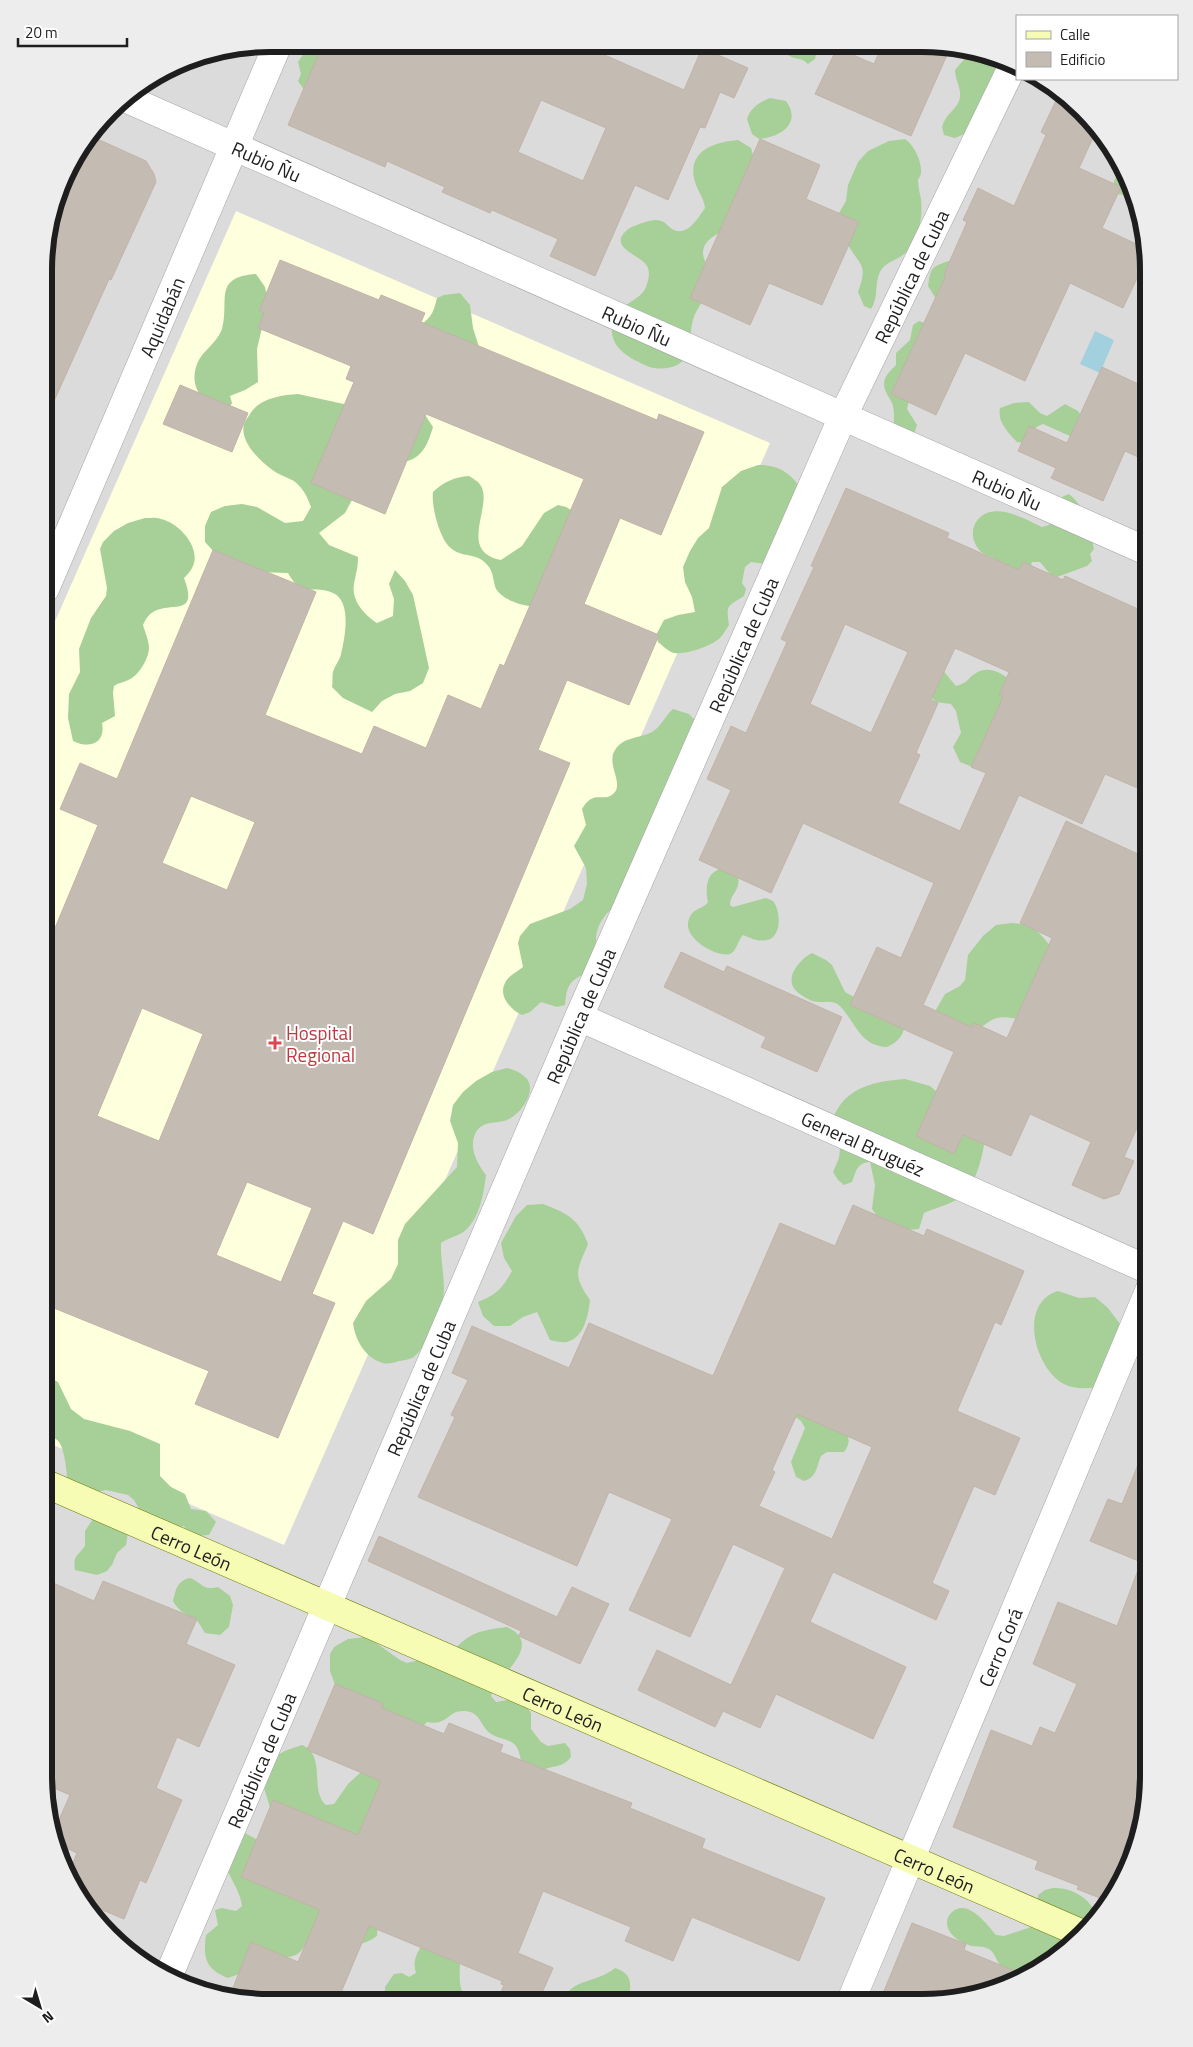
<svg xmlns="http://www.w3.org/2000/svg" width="1193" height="2047" font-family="'Titillium Web',sans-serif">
	<rect width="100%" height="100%" fill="#f0ece4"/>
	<path fill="#dcdbdb" d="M270,44L953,46L1010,61L1017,79H1040L1061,91L1103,133L1132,184L1149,270V1792L1132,1863L1103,1914L1061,1956L1009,1986L923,2003L241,2001L184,1986L133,1957L90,1914L61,1863L44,1777L46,241L67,170L121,100L184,61Z"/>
	<path fill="#feffdd" d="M236,211L770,443L284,1545L44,1441L45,644Z"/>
	<path fill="#a6d097" d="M303,44H328L305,91L298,81L301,74L298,62L306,50Z
		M745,45H818L815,59L808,64C800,56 795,61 785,53L773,55Z
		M972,53C984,54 991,60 996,71L969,132L955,138L944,135L942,127C946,113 955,111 959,101C963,90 955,81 955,70L966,57Z
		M770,98L786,101C802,123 781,137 759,139L752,134L747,119C750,109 759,102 770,98Z
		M905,139C914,145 922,161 921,173C921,175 919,178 918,180C918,186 920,194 921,199C923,218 919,236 907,251C900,260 885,261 880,272C874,284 879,297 871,309L864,306L858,292C868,264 861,267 848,245C843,236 842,223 839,213L846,201L848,185L858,162L868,151L889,141Z
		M738,140L751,148L753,155L731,226C722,232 708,237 704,247C700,258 709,265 710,275C712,289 701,302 695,314C686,335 697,364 667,368C659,369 652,369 645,365C630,358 614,350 612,333C607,303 642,305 647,284C649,278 650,271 647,266C641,255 608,248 626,231C630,227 635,226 639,224C646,222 654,218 661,221C666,222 669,228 674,230C688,236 698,218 705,208C704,198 698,192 695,182C686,151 714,142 738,140Z
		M1124,169L1132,184L1135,196L1116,194C1110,182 1115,178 1124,169Z
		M949,261L962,273L936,299L928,286C931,267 931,267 949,261Z
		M256,274L265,287L268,302L257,349L258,382L245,390L230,396L232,403L228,410C220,406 211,403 204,398C190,387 193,366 203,354C210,346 219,338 222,329C230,301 212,277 256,274Z
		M460,293L470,305L473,328L480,350L421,324C432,318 434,310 437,298L444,295Z
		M919,321L927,324L907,409L917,425L913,438L893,430C894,423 895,410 892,403C891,400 889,398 888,396C879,381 887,374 896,365V353L910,340L913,325Z
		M298,394L362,408L425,415L433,427C423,461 413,462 379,466L352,500L345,513L319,533L329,545L358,557C358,568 356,573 354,584C351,601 365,615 377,623L393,616L394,599L389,584L395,570L405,581L413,595L429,668L423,683L410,691L395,694L382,701L372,712L343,698L332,687C333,682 332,676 333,672C335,665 340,660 341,654C345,638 352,601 333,593C311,583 304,601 288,573L258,572L215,553L205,542V526L211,512L225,506L242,504L257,507L285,523L303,521L311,507C307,496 303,488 294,481C289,478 282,476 277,473C263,464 239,443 244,424C245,421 248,417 250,414C259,398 282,395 298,394Z
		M1029,402L1040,413L1047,416L1065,404L1078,411L1082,417L1072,437L1043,424C1032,428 1031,433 1032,444L1017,442C1008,432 997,422 1000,408L1014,403Z
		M758,465C774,464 789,471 798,485L766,564L751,562L745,567L742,583L746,589L744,596C727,607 726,604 729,625C726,629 724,634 720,638C712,646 681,657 671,652C667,650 662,645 658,642L656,635L664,620L678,615L695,612L692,597L685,582L683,567L690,551L698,538L709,528L722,487L741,471Z
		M469,476C474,479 479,482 481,486C493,507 457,551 501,560L522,546L544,513L558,505L566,507L586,519L530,606C520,605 502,599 496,589C493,582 494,574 489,567C477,551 465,559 452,549C440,541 431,506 433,492C443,482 455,477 469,476Z
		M1069,494C1086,507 1090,529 1094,549L1090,554L1092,561L1087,566L1057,577L1050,574L1040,562H1032L1027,577C1016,571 1004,565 993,558C989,555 984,555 980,551C974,544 971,535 974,526C987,498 1022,517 1042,527L1049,525C1057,510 1051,500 1069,494Z
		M145,518C150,518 156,517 161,519C179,523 201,547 193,566C191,571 187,575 184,578C199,618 171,601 153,612C148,615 145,620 143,625C145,632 149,641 149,648C149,658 138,677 128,680C122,683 120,682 114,686L113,693L115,716L102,723C106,744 89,749 73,741L68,718L69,694L80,672L79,649L91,618L106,596L107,588L100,549L103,542L114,531L128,523Z
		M941,668L956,686C970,682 967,678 976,673C988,665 1003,673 1012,682L979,766H970L960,762L953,747L961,733L956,711L951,704L936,702L930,696Z
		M673,709L689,714L696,721L625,897C611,908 596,921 596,940C595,952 597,955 592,966C587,974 577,976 571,983C566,989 566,998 565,1005L557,1007L541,1002L530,1012L522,1015C511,1010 498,996 505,983C508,976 517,972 523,967L518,943L520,936L530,924L570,909L583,900L587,884L586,868L574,846L586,825L582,809C594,788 604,804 614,793C624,783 606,764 615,750C624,736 639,739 652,732C661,727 665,716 673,709Z
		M723,868L738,876C741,891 730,893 730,905L733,907L766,898L773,901C781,911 782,937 767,940C757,942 751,938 743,935C738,940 736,952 730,954C717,958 681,938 689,919C693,907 703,910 708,902C705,887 706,872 723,868Z
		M1012,923C1033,924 1040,933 1052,948L1018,1019C995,1015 993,1018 976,1032L933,1015L945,994L960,986L965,980L968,955L983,936L996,925Z
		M812,953L826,960L832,965L845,992L905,1025C903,1036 898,1042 887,1047C860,1046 856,1023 840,1006C830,997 819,1006 808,999C802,996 793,990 792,984C789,972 802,958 812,953Z
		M507,1068C515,1070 522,1073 527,1079C537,1092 520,1115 507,1120C496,1124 484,1120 476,1132C468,1147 477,1163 486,1175C484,1193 479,1222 462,1233C455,1237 448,1238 441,1243C440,1264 448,1287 441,1308C436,1322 428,1344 416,1355C411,1360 405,1360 399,1361C393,1363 386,1365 380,1362C364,1356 355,1339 353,1323L366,1301L391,1279L398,1264V1240L405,1224L457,1167L458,1143L450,1121L453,1105L463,1092L476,1081L492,1072Z
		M905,1079L930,1086L943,1097L984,1144C983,1156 974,1187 964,1195C953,1204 937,1207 924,1213L919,1229L904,1230L877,1216L872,1209L875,1185L870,1162C857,1163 856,1171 852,1182L844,1185L838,1180L833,1172L839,1158L840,1150L833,1119C844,1087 876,1081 905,1079Z
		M543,1204C567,1213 579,1219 588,1244C577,1271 572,1274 590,1300C588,1315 585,1337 567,1342C562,1343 555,1341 550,1340L537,1312L523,1317L510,1326H494L483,1316L478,1302C496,1295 502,1289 512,1271L504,1258L501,1243L516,1216L527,1205Z
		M1058,1291L1079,1298L1095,1297L1108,1308L1123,1328L1102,1387C1089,1388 1075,1390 1064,1384C1034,1368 1018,1303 1058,1291Z
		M44,1375L58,1382L71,1409L84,1419L130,1431L160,1444V1476L171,1487L185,1494L191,1509L206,1511L216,1522L209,1535L194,1536L183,1526L167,1534L142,1514L134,1500L128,1495L106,1490L92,1493L67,1479C67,1471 64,1448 59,1442C56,1438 50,1436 45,1433L44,1429Z
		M797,1391L845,1431C850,1439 850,1444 844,1452H827L821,1456C816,1468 817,1477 804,1481L796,1477L791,1462L805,1428L801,1421L794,1416Z
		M93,1519L128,1533L126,1545L117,1553L112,1565L107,1571L97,1575L75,1570C73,1555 77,1557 85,1546V1531Z
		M190,1578C203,1583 202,1591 218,1587L230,1596L233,1605L229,1627L220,1635L205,1633C202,1628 199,1622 195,1619C185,1613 179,1612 173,1601C176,1589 177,1581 190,1578Z
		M507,1627C546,1645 497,1675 491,1696L496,1702L512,1699L526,1706L531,1713V1729L541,1742L548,1746L565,1743L570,1749L571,1757C562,1769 550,1765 538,1772L521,1761C520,1756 519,1750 516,1746C511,1739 499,1739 491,1734C480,1726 480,1710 463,1711C447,1711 448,1726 427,1722L421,1728L338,1693L330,1671V1654L334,1647L348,1639L365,1637L372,1640L400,1660L407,1663L423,1659L445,1660C467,1634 474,1631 507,1627Z
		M302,1745C327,1755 309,1791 326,1805L334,1804L348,1784L360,1773C372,1772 377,1777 386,1785L377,1936C356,1952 334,1943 310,1938C303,1949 299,1957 286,1957L228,1978C205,1969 203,1957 206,1935L218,1925L215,1910L222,1908L236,1911L242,1906C241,1893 229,1876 224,1863L243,1832L256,1839L266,1852L273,1817L264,1788L272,1758L287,1750Z
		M1053,1888C1071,1887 1092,1898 1096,1917L1091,1922L1064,1932L1065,1952L1020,1980C1014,1976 1007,1971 1001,1966C996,1961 995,1951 987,1948C983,1946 977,1947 972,1946C963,1944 951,1937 948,1928C946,1923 947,1918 950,1914C966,1896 986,1923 996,1935L1004,1936L1037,1925L1038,1895L1045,1890Z
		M424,1942L460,1963C460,1976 456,2001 477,1998C485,1997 491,1993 500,1993L506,1999V2002H390L385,1995V1987L394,1974L402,1973L409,1977L416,1973C412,1960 417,1953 424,1942Z
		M615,1968C634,1974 631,1986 628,2002H562C572,1977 596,1984 615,1968Z"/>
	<path fill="#a2d0df" d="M1095,331L1114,340L1100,373L1080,364Z"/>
	<path fill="#c4bbb3" stroke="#c2b3a6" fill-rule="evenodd" d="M323,44L582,45L684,90L702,48L748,68L734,98L720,92L705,128L700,127L668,200L635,185L595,276L550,256L558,239L492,210L490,213L442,192L445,187L387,161L385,167L288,125ZM541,100L606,128L583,181L518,152Z
		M882,46H951L911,136L815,94L837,48L874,64Z
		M1061,90L1098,127L1079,168L1121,187L1102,228L1145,248L1147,257L1123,308L1070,283L1025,381L965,353L936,415L891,394L946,275L944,274L967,222L963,220L978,188L1014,206L1046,135L1041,132Z
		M93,137L146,161L154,174L156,182L111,280L109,279L45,421L46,241L61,189L74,161Z
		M760,139L820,165L806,199L859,222L822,305L769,283L750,325L690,298Z
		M280,260L379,300L381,295L425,313L421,322L657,420L659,414L704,432L661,535L620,518L584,604L659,635L629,705L567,680L538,750L570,763L373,1234L343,1221L312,1294L335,1303L278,1438L195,1404L209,1371L44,1304L45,952L98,825L60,809L80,763L117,779L213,550L316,592L265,715L362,754L374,726L426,748L448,695L481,709L500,664L504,666L584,479L426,414L385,514L311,483L354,382L346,379L351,366L258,328L264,313L259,311ZM191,796L255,822L227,890L162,863ZM142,1008L203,1034L159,1141L97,1116ZM247,1182L312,1208L281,1282L216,1255Z
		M1102,367L1149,389V462L1125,451L1103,501L1051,478L1056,468L1018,451L1029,426L1067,443Z
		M180,385L248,413L232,452L163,424Z
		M846,488L949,533L947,538L1019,570L1023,562L1063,580L1065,576L1149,614V793L1105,774L1082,824L1019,795L923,1005L972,1027L974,1023L1007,1038L1052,938L1020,923L1066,821L1149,859V1101L1124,1157L1134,1161L1119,1194L1104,1199L1072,1185L1091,1142L1030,1114L1011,1156L963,1135L954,1154L916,1136L954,1052L850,1005L877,947L901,958L934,883L803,823L771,893L699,860L731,790L707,779L731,726L746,733L787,642L781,639L814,567L811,566ZM845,624L908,652L871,733L810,704ZM955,648L1009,672L999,695L1003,697L971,767L986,773L960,831L898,803L920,755L916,753L938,703L931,700Z
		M681,952L724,972L727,966L842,1017L817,1072L761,1047L766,1037L664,987Z
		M853,1205L924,1236L927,1229L1024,1271L1001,1325L995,1322L957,1411L1020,1438L995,1495L974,1486L932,1583L949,1591L936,1620L833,1572L810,1622L906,1667L873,1739L776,1694L760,1728L723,1711L715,1727L638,1690L657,1650L731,1685L785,1568L733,1544L690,1637L629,1610L672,1519L609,1492L577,1566L418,1497L455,1417L451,1415L468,1380L452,1373L472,1326L569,1368L589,1323L713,1376L780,1223L835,1246ZM797,1414L872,1447L832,1539L759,1506L775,1472L772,1470Z
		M1148,1440L1149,1780L1134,1817L1142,1820L1132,1863L1110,1902L1077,1889L1079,1886L1035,1869L1038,1861L953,1827L991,1730L1032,1746L1040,1727L1055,1733L1077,1684L1033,1664L1058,1602L1117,1626L1141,1562L1090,1541L1108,1499L1122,1504Z
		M379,1536L557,1617L572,1587L609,1604L580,1664L519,1636L521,1631L368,1561Z
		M44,1579L94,1601L103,1581L197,1619L186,1644L235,1665L199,1747L177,1737L156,1788L182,1800L146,1883L140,1880L124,1919L83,1902L68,1875L77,1853L57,1844L54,1831L70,1795L45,1784L44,1777Z
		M335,1684L383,1703L382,1708L444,1734L449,1723L503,1745L500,1752L632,1803L630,1808L705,1839L702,1848L825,1898L799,1961L692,1917L673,1961L625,1941L631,1927L543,1891L518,1953L553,1968L538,2002H497L504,1985L501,1984L502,1981L369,1926L337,2002L241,2001L229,1998L251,1942L298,1962L320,1910L241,1877L273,1800L358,1835L381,1781L307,1750Z
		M912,1923L966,1944L964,1950L1027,1976L1009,1986L923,2003H879Z"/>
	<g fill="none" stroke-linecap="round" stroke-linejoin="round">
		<defs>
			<g id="street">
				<path id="s1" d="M125,98L1149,552"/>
				<path id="s2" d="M45,589L278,44"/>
				<path id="s3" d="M579,1017L1149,1270"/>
				<path id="s4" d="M168,1977L579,1017L843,416L1014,63"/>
				<path id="s5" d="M850,2003L1149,1291"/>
			</g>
			<g id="secondary">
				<path id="s6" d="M44,1483L1083,1934"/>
			</g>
		</defs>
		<use href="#street" stroke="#a5a5a5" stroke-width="29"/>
		<use href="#secondary" stroke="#6a7a01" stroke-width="29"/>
		<use href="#street" stroke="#fff" stroke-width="28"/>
		<use href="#secondary" stroke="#f7fcb5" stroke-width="28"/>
	</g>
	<path fill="#e0444e" stroke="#fff" stroke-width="2" d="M272.5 1035.5h5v5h5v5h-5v5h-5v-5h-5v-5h5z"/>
	<g text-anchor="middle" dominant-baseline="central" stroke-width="4" stroke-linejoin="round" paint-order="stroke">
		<g font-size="19" fill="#1e1e1e" stroke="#fff">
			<text stroke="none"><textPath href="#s1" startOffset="155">Rubio Ñu</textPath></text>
			<text stroke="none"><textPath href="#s4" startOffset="1856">República de Cuba</textPath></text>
			<text stroke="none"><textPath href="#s2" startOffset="296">Aquidabán</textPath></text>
			<text stroke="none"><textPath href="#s1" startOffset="560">Rubio Ñu</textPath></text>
			<text stroke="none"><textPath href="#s1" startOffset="965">Rubio Ñu</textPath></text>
			<text stroke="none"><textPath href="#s4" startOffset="1451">República de Cuba</textPath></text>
			<text stroke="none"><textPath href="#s4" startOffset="1046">República de Cuba</textPath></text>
			<text stroke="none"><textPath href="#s3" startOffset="311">General Bruguéz</textPath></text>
			<text stroke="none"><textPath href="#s4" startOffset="641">República de Cuba</textPath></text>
			<text stroke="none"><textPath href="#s6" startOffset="161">Cerro León</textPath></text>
			<text stroke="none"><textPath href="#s5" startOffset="386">Cerro Corá</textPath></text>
			<text stroke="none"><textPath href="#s6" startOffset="566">Cerro León</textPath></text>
			<text stroke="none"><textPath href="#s4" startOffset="236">República de Cuba</textPath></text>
			<text stroke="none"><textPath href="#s6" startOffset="971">Cerro León</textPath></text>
		</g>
		<g font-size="19" fill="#be3a42" stroke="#fff" text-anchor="start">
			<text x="286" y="1032">Hospital<tspan x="286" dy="22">Regional</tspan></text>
		</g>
	</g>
	<path d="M0 0H1193V2047H0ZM270 52H922A218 218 0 0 1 1140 270V1776A218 218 0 0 1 922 1994H270A218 218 0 0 1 52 1776V270A218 218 0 0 1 270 52Z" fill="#ededed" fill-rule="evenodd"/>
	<path fill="none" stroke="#1e1e1e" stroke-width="6" d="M270 52H922A218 218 0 0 1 1140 270V1776A218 218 0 0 1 922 1994H270A218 218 0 0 1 52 1776V270A218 218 0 0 1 270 52Z"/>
	<rect x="1016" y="15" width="162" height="65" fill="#ffffff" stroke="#a5a5a5"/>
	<rect x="1026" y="31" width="25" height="8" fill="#f7fcb5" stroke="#a5a5a5"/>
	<text x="1060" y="40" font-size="15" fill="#1e1e1e">Calle</text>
	<rect x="1026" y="52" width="25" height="15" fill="#c4bbb3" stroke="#a5a5a5"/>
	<text x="1060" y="65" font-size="15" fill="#1e1e1e">Edificio</text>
	<g transform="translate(40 2007) rotate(142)" stroke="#ffffff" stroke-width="4" paint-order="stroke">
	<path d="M0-4L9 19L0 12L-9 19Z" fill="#1e1e1e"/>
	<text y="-8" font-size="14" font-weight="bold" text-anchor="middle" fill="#1e1e1e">N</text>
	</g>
	<path d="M18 38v8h109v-8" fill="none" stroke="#1e1e1e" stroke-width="2.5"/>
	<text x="25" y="38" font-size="15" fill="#1e1e1e" stroke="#ffffff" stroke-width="4" paint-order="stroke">20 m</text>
</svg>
